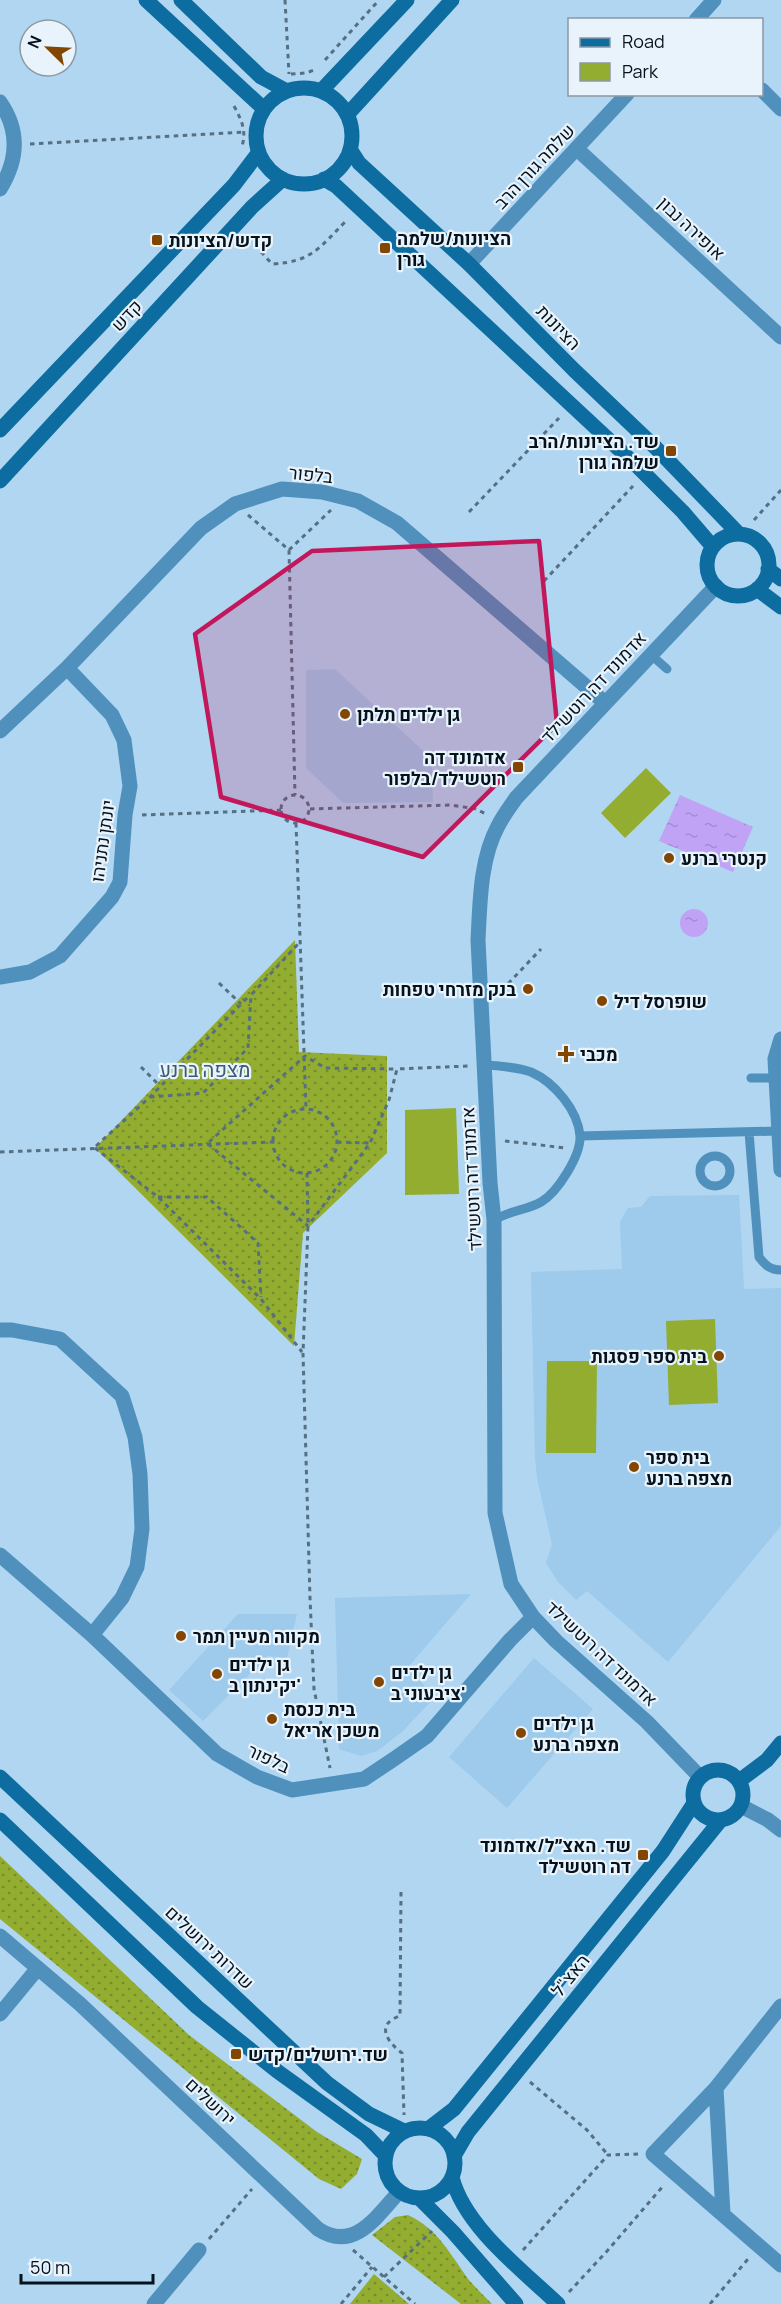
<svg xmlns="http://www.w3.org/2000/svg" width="781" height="2304" font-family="Manrope,Heebo,sans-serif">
	<defs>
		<pattern id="green-dots" width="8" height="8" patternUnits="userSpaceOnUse" patternTransform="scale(1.5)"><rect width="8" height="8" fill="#93ad31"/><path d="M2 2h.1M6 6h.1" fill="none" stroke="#768b29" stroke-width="1.8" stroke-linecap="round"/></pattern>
		<pattern id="water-ripples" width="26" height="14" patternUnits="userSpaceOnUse" patternTransform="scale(1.5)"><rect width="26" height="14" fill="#c1a3f5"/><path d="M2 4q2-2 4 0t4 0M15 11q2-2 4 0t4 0" fill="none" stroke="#a48bd1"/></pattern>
	</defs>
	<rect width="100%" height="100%" fill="#b0d6f2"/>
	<path fill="#9ecaeb" d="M335,669L432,759L433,802L343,803L306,768V670Z
		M739,1195L744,1289L781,1288V1526L668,1662L587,1591L576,1600L558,1582L546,1563L552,1544L537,1478L535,1457L531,1272L622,1269L620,1222L628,1208L641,1207L650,1196Z
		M471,1594L409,1666L434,1698L402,1732L377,1751L361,1756L339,1749L335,1598Z
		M238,1614H297L287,1658L268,1656L203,1721L169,1690Z
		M534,1658L593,1709L507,1808L449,1757Z"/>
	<path fill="url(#green-dots)" d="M295,940L299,1052L387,1056V1153L303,1233L294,1346L95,1148Z
		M0,1856L189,2035L317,2132L362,2159L357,2174L341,2189L319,2179L0,1919Z
		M408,2215C438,2229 450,2254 469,2280C476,2288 484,2296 492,2304H461L372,2235L395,2217Z
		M374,2274L409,2304H350Z"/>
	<path fill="#93ad31" d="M646,768L671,793L625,838L601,813Z
		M456,1108L459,1194L405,1195V1110Z
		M715,1319L718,1403L669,1405L666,1321Z
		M547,1361H597L596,1453H546Z"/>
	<path fill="url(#water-ripples)" d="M680,795L753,827L733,872L659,841Z
		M680 923a14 14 0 1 1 28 0a14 14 0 1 1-28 0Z"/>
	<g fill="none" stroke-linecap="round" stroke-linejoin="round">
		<path stroke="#566f81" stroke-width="3" stroke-dasharray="4.5 4.5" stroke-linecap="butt" d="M285,0L289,74
			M325,60L379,0
			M291,74L306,73L317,69
			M234,106C241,119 247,131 242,146
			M30,144L244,132
			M255,245L272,264C312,262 320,247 346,221
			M469,512L559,418
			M248,515L289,550L295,795
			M754,520L781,490
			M289,550L331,510
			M544,581L633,486
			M281 809a14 14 0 1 1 28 0a14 14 0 1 1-28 0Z
			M310,809L451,805L476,809L486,814
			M142,815L281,810
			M296,823L306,1109
			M219,983L241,1004
			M502,990L541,949
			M141,1067L160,1086
			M150,1097L203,1093L248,1048L251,995L299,943
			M273 1141a32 32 0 1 1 64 0a32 32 0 1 1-64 0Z
			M505,1141L566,1148
			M209,1142L305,1056L325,1068L397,1069
			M337,1142L370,1143
			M208,1144L308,1226L370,1143L389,1100L397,1069L468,1066
			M96,1146L150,1097L250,995
			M95,1148L158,1197L261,1299L302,1352
			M0,1152L273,1142
			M307,1173L308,1226L303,1353L310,1598L314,1689L330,1768
			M158,1197H207L258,1243L261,1297
			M401,1892L400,2016C375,2024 387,2042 402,2053L404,2115
			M530,2082L587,2130L608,2155
			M209,2239L252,2189
			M353,2250L415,2304
			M523,2250L608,2155L638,2154
			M384,2277L432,2231
			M569,2292L608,2250L664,2185
			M341,2304L372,2267
			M710,2304L748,2259"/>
		<path stroke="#5090bc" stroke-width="9" d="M650,654L667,669
			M485,1065C500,1066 517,1067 531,1072C554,1082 578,1110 580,1136C581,1155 558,1192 541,1202C528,1210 510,1210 494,1220
			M751,1078H775
			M749,1132L759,1257C765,1265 770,1270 781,1270
			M580,1136L777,1131
			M700 1171a15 15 0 1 1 30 0a15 15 0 1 1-30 0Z"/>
		<path stroke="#5090bc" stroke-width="15" d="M696,20L714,0
			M762,90L781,109
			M0,102C20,131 18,160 0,189
			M577,149L781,337
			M469,264L627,94
			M0,731L67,668L201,528L235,504L282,489L322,492L358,501L397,523L604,702
			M0,977L30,972L60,956L112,897L120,882L125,815L130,786L124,740L112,715L67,668
			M781,1039L775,1059L781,1170
			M0,1330H12L60,1339L122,1396L135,1437L140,1474L142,1529L137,1567L122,1598L92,1635
			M0,1555L92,1635L217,1754L257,1777L292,1790L364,1779L394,1759L427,1736L510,1640L533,1617
			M700,1777L647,1722L556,1641L533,1617L511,1584L495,1513L494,1220L490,1183L478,940C480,903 480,859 498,826C503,816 510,807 516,798L716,586
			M741,1806L768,1820L781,1830
			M0,1936L80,2004L318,2229C354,2253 377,2216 399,2192
			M0,2014L38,1968
			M716,2088L781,2006
			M723,2214L716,2088L653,2154L781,2265
			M154,2304L199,2250"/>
		<path stroke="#0e6da0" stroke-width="15" d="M146,0L264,109
			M181,0L261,77L287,91
			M256 136a48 48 0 1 1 96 0a48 48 0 1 1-96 0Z
			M321,91L407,0
			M347,115L452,0
			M350,149L359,163L469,264L574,370L656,448L739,534
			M324,179L336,186L637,466L683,512L713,547
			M0,430L234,185L259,152
			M0,481L252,207L283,179
			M707 565a31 31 0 1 1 62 0a31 31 0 1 1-62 0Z
			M768,569L781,579
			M757,589L781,607
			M693 1795a25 25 0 1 1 50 0a25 25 0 1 1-50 0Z
			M0,1777L327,2083L369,2114L404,2131
			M739,1781L767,1760L781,1743
			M0,1820L197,2007L277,2071L366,2135L386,2156
			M385 2163a35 35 0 1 1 70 0a35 35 0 1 1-70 0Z
			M428,2129L454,2109L663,1851L694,1803
			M454,2156L468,2132L720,1821
			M452,2177C464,2226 522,2270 558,2304
			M419,2198L453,2232L516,2304"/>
	</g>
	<path fill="#c2185b" fill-opacity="0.2" stroke="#c2185b" stroke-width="4.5" stroke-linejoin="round" d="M539,541L557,724L423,857L221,797L195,634L312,551Z"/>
	<g fill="#824600" stroke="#e8f3fc" stroke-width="2">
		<rect x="151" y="234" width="12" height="12" rx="3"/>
		<rect x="379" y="242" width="12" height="12" rx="3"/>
		<rect x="665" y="445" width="12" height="12" rx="3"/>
		<circle cx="345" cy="714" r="6"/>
		<rect x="512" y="761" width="12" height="12" rx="3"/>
		<circle cx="669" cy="858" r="6"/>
		<circle cx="528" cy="989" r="6"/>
		<circle cx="602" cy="1001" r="6"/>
		<path d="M563 1045h6v6h6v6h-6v6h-6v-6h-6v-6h6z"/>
		<circle cx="719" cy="1356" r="6"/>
		<circle cx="634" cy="1467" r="6"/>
		<circle cx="181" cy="1636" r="6"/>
		<circle cx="217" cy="1674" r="6"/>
		<circle cx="379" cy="1682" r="6"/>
		<circle cx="272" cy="1719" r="6"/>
		<circle cx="521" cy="1733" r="6"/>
		<rect x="637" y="1849" width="12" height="12" rx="3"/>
		<rect x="230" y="2048" width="12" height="12" rx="3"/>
	</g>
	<g text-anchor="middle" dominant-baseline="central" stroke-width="4.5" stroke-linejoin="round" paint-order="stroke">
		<g font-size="18" fill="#05121c" stroke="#e8f3fc">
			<text transform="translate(534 166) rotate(-47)">שלמה גורן הרב</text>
			<text transform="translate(692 228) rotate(43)">אופירה נבון</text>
			<text transform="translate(126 315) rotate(-47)">קדש</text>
			<text transform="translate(559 327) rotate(46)">הציונות</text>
			<text transform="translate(311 474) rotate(6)">בלפור</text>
			<text transform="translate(593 687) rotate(-47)">אדמונד דה רוטשילד</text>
			<text transform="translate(102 841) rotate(-82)">יונתן נתניהו</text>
			<text transform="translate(471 1179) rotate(-93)">אדמונד דה רוטשילד</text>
			<text transform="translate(602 1653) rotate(43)">אדמונד דה רוטשילד</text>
			<text transform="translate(269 1758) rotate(25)">בלפור</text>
			<text transform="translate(210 1947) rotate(43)">שדרות ירושלים</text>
			<text transform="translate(570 1975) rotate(-51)">האצ"ל</text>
			<text transform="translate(211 2101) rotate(43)">ירושלים</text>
		</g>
		<g font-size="18" font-weight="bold" fill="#05121c" stroke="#e8f3fc" text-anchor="start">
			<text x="397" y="238">הציונות/שלמה<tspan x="397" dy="21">גורן</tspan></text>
			<text x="169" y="240">קדש/הציונות</text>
			<text x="659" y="441" text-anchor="end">שד. הציונות/הרב<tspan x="659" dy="21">שלמה גורן</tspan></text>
			<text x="357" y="714">גן ילדים תלתן</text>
			<text x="506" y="757" text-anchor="end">אדמונד דה<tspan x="506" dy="21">רוטשילד/בלפור</tspan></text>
			<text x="681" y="858">קנטרי ברנע</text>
			<text x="516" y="989" text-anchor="end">בנק מזרחי טפחות</text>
			<text x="614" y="1001">שופרסל דיל</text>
			<text x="580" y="1054">מכבי</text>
			<text x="707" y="1356" text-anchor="end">בית ספר פסגות</text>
			<text x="646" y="1457">בית ספר<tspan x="646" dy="21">מצפה ברנע</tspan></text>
			<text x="193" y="1636">מקווה מעיין תמר</text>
			<text x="229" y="1664">גן ילדים<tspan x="229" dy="21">יקינתון ב'</tspan></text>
			<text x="391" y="1672">גן ילדים<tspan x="391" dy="21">ציבעוני ב'</tspan></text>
			<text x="284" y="1709">בית כנסת<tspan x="284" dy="21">משכן אריאל</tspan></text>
			<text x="533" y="1723">גן ילדים<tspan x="533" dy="21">מצפה ברנע</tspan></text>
			<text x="631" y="1845" text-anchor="end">שד. האצ״ל/אדמונד<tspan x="631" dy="21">דה רוטשילד</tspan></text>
			<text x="248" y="2054">שד.ירושלים/קדש</text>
		</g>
		<g font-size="20" fill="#395b73" stroke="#e8f3fc">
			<text x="205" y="1069">מצפה ברנע</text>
		</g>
	</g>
	<rect x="568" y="18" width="195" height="78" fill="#e8f3fc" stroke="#8d99a2" stroke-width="1.5"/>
	<rect x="580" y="38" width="30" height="9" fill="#0e6da0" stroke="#8d99a2" stroke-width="1.5"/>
	<text x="622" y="48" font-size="18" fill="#05121c">Road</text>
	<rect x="580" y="63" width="30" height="18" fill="#93ad31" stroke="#8d99a2" stroke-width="1.5"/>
	<text x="622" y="78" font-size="18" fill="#05121c">Park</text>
	<g transform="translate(48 48) rotate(294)"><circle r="28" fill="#e8f3fc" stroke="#8d99a2" stroke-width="1.5"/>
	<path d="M0-4.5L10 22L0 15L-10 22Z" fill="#824600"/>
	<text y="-9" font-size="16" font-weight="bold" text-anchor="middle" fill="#05121c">N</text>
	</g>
	<path d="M21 2274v9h132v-9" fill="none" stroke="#05121c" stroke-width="3"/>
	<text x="30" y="2274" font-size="18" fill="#05121c" stroke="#e8f3fc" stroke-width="4.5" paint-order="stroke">50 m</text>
</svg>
